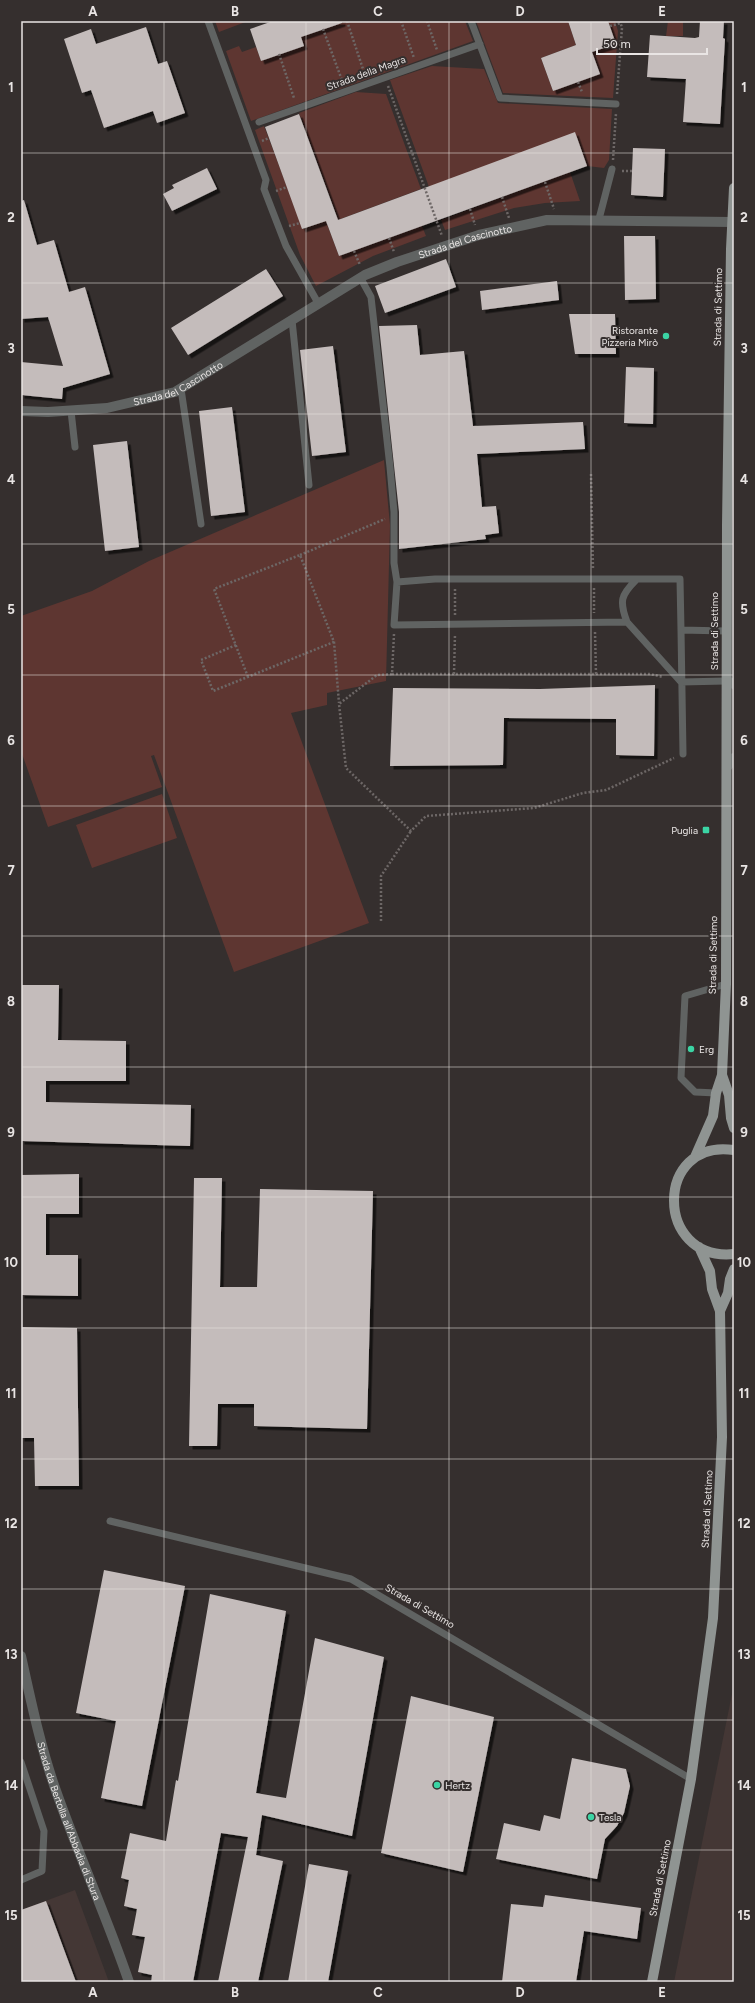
<svg xmlns="http://www.w3.org/2000/svg" width="755" height="2003" font-family="Figtree,sans-serif">
	<defs>
		<filter id="shadow"><feDropShadow dx="3.5" dy="3.5" stdDeviation="0" flood-color="#0009"/></filter>
	</defs>
	<rect width="100%" height="100%" fill="#352f2e"/>
	<path fill="#443735" d="M734,1684V1982H674Z
		M75,1890L109,1982H21V1910Z"/>
	<path fill="#5e3631" d="M215,21H248L219,32Z
		M348,21H465L473,41L251,121L226,51L239,46L242,52L256,47L261,61L304,46L301,37Z
		M476,21H568L576,45L541,58L553,91L600,74L592,52L616,44L608,21H615L618,31L613,98L503,93Z
		M668,21H683V36H666Z
		M432,66L484,69L498,103L612,109L609,160L604,168L587,166L575,133L429,187L390,80Z
		M356,92L386,94L421,189L327,224L339,256L422,226L426,236L373,256L316,286L300,255L255,130L264,126L303,229L337,216L299,113Z
		M570,172L580,201L545,203L514,208L445,230L441,220Z
		M384,460L390,525L386,681L327,693V705L291,713L369,923L234,972L154,755L151,756L162,787L48,827L21,751V616L92,591L149,561Z
		M162,794L177,838L92,868L76,825Z"/>
	<path fill="#c4bcbb" filter="url(#shadow)" d="M273,21H342V23L301,37L304,46L261,61L250,29Z
		M568,21H608L616,44L592,52L600,74L553,91L541,58L576,45Z
		M700,21H724L723,38L725,39L720,124L683,122L686,79L647,77L650,35L695,38L699,37Z
		M146,27L158,64L167,61L185,113L157,123L153,111L104,128L91,90L82,93L64,39L91,29L96,44Z
		M299,114L338,220L575,132L587,166L339,256L326,221L302,229L265,127Z
		M633,148L665,149L663,197L631,195Z
		M207,168L217,189L172,211L163,194L174,188L172,185Z
		M24,200L37,245L54,240L69,292L85,287L110,374L63,388L62,399L21,395V362L63,366L48,317L21,319V201Z
		M624,236H655L656,299L625,300Z
		M446,259L456,287L385,313L375,286Z
		M266,269L283,296L188,355L171,328Z
		M557,281L559,300L482,310L480,291Z
		M569,314H615L616,354H575Z
		M417,325L420,355L464,351L473,426L583,422L585,449L477,454L482,507L496,506L499,533L485,535L486,539L399,549V512L379,326Z
		M333,346L346,452L312,456L300,350Z
		M626,367L654,368L653,424L624,423Z
		M232,407L245,512L211,516L199,411Z
		M127,441L139,547L105,551L93,445Z
		M655,685L654,756L616,755V719L504,718L503,765L390,766L393,688L540,689Z
		M21,985H59L58,1040L126,1041V1081H46V1102L191,1105L190,1146L21,1141Z
		M79,1174V1214H46V1255H78V1296L21,1295V1175Z
		M194,1178H222L220,1287H257L260,1189L373,1191L367,1429L254,1426V1404H218L217,1446H189Z
		M21,1327L77,1328L79,1486H35L34,1438H21Z
		M104,1570L185,1586L142,1806L101,1798L116,1721L76,1713Z
		M210,1594L286,1611L256,1793L286,1798L315,1638L384,1657L352,1836L262,1815L256,1855L283,1861L258,1982H218L248,1837L221,1833L193,1982H151L152,1975L138,1972L145,1937L132,1935L137,1909L124,1906L129,1880L121,1878L130,1833L166,1841L176,1780L178,1781Z
		M411,1696L494,1717L463,1872L381,1853Z
		M572,1758L626,1769L630,1786L624,1813L617,1826L605,1839L597,1879L496,1859L504,1823L540,1831L544,1815L560,1819Z
		M309,1864L348,1871L328,1982H288Z
		M545,1895L641,1908L637,1939L584,1931L576,1982H502L511,1904L543,1907Z
		M46,1901L76,1982H21V1910Z"/>
	<g fill="none" stroke-linecap="round" stroke-linejoin="round">
		<path stroke="#6d6766" stroke-width="2.5" stroke-dasharray="2 2" stroke-linecap="butt" d="M347,21L365,75
			M401,21L414,58
			M427,21L437,50
			M610,26L621,23
			M323,29L343,83
			M279,54L294,98
			M578,82L582,92
			M388,86L442,236
			M617,94L622,28L620,21
			M262,141L269,138
			M613,160L616,113
			M622,171H632
			M545,182L554,209
			M276,191L287,187
			M502,197L509,218
			M470,209L475,225
			M289,226L300,223
			M389,238L394,252
			M354,251L360,265
			M591,474L593,569
			M300,555L385,519
			M594,588V613
			M455,615V588
			M595,632L596,674
			M394,634L392,674H650L663,677
			M236,645L201,660L213,691L334,642
			M392,674L377,675L339,704L346,768L411,831L426,816L534,808L583,793L606,790L674,758
			M454,674L455,634
			M248,677L214,589L300,555L334,642L339,703
			M381,921V876L411,831"/>
		<path stroke="#606362" stroke-width="7" d="M208,21L266,180L264,189L286,246L318,303
			M471,21L500,98L616,104
			M259,122L480,44
			M599,219L612,169
			M360,277L371,297L390,467L394,512V563L397,582
			M292,320L309,485
			M181,389L201,524
			M71,411L75,447
			M627,622C619,601 621,595 636,580
			M681,630L683,754
			M726,681L681,682L627,622L394,625L397,582L435,579H680L681,630L726,631
			M716,1093L695,1092L681,1078L685,996L726,984
			M110,1521L351,1579L691,1779
			M21,1762L44,1831L42,1871L21,1880"/>
		<g stroke="#606362" stroke-width="10">
			<path id="s1" d="M21,411L48,412L107,408L175,392L365,275L397,262L479,235L547,220L732,222"/>
			<path d="M726,681L734,684"/>
			<path d="M727,767L734,758"/>
			<path id="s2" d="M21,1656C31,1701 40,1745 55,1788C78,1854 107,1917 129,1982"/>
		</g>
		<path stroke="#8f9492" stroke-width="10" d="M722,1075L729,1095L731,1118L734,1128
			M734,1150C654,1138 654,1262 734,1254
			M695,1157L713,1116L716,1093L722,1075L726,984L727,525L731,249L734,188
			M720,1311L728,1293L730,1279L734,1269
			M652,1982L691,1779L713,1618L722,1437L720,1311L712,1289L710,1271L699,1247"/>
	</g>
	<path fill="none" stroke="#e9e5e4" stroke-width="1" stroke-opacity="0.55" d="M164,21V1982M306,21V1982M449,21V1982M591,21V1982M21,153H734M21,283H734M21,414H734M21,544H734M21,675H734M21,806H734M21,936H734M21,1067H734M21,1197H734M21,1328H734M21,1459H734M21,1589H734M21,1720H734M21,1850H734"/>
	<g fill="#3bd4a4" stroke="#352f2e" stroke-width="1.5">
		<circle cx="666" cy="336" r="4"/>
		<rect x="702" y="826" width="8" height="8" rx="2"/>
		<circle cx="691" cy="1049" r="4"/>
		<circle cx="437" cy="1785" r="4"/>
		<circle cx="591" cy="1817" r="4"/>
	</g>
	<g text-anchor="middle" dominant-baseline="central" stroke-width="4" stroke-linejoin="round" paint-order="stroke">
		<g font-size="10" fill="#e9e5e4" stroke="#352f2e">
			<text transform="translate(366 73) rotate(-20)">Strada della Magra</text>
			<text stroke="none"><textPath href="#s1" startOffset="485">Strada del Cascinotto</textPath></text>
			<text transform="translate(718 307) rotate(-89)">Strada di Settimo</text>
			<text stroke="none"><textPath href="#s1" startOffset="162">Strada del Cascinotto</textPath></text>
			<text transform="translate(714 631) rotate(-90)">Strada di Settimo</text>
			<text transform="translate(713 955) rotate(-89)">Strada di Settimo</text>
			<text transform="translate(707 1509) rotate(-87)">Strada di Settimo</text>
			<text transform="translate(420 1606) rotate(30)">Strada di Settimo</text>
			<text stroke="none"><textPath href="#s2" startOffset="172">Strada da Bertolla all'Abbadia di Stura</textPath></text>
			<text transform="translate(660 1878) rotate(-79)">Strada di Settimo</text>
		</g>
		<g font-size="10" fill="#e9e5e4" stroke="#352f2e" text-anchor="start">
			<text x="658" y="330" text-anchor="end">Ristorante<tspan x="658" dy="12">Pizzeria Mirò</tspan></text>
			<text x="698" y="830" text-anchor="end">Puglia</text>
			<text x="699" y="1049">Erg</text>
			<text x="445" y="1785">Hertz</text>
			<text x="599" y="1817">Tesla</text>
		</g>
	</g>
	<rect width="755" height="2003" fill="none" stroke="#352f2e" stroke-width="44"/>
	<path d="M597 48v6h110v-6" fill="none" stroke="#e9e5e4" stroke-width="2"/>
	<text x="603" y="48" font-size="12" fill="#e9e5e4" stroke="#352f2e" stroke-width="3" paint-order="stroke">50 m</text>
	<rect x="22" y="22" width="711" height="1959" fill="none" stroke="#e9e5e4" stroke-width="1.5"/>
	<g font-size="13" text-anchor="middle" font-weight="bold" fill="#e9e5e4">
		<text x="93" y="16">A</text>
		<text x="235" y="16">B</text>
		<text x="378" y="16">C</text>
		<text x="520" y="16">D</text>
		<text x="662" y="16">E</text>
		<text x="11" y="92">1</text>
		<text x="744" y="92">1</text>
		<text x="11" y="222">2</text>
		<text x="744" y="222">2</text>
		<text x="11" y="353">3</text>
		<text x="744" y="353">3</text>
		<text x="11" y="484">4</text>
		<text x="744" y="484">4</text>
		<text x="11" y="614">5</text>
		<text x="744" y="614">5</text>
		<text x="11" y="745">6</text>
		<text x="744" y="745">6</text>
		<text x="11" y="875">7</text>
		<text x="744" y="875">7</text>
		<text x="11" y="1006">8</text>
		<text x="744" y="1006">8</text>
		<text x="11" y="1137">9</text>
		<text x="744" y="1137">9</text>
		<text x="11" y="1267">10</text>
		<text x="744" y="1267">10</text>
		<text x="11" y="1398">11</text>
		<text x="744" y="1398">11</text>
		<text x="11" y="1528">12</text>
		<text x="744" y="1528">12</text>
		<text x="11" y="1659">13</text>
		<text x="744" y="1659">13</text>
		<text x="11" y="1790">14</text>
		<text x="744" y="1790">14</text>
		<text x="11" y="1920">15</text>
		<text x="744" y="1920">15</text>
		<text x="93" y="1997">A</text>
		<text x="235" y="1997">B</text>
		<text x="378" y="1997">C</text>
		<text x="520" y="1997">D</text>
		<text x="662" y="1997">E</text>
	</g>
</svg>
